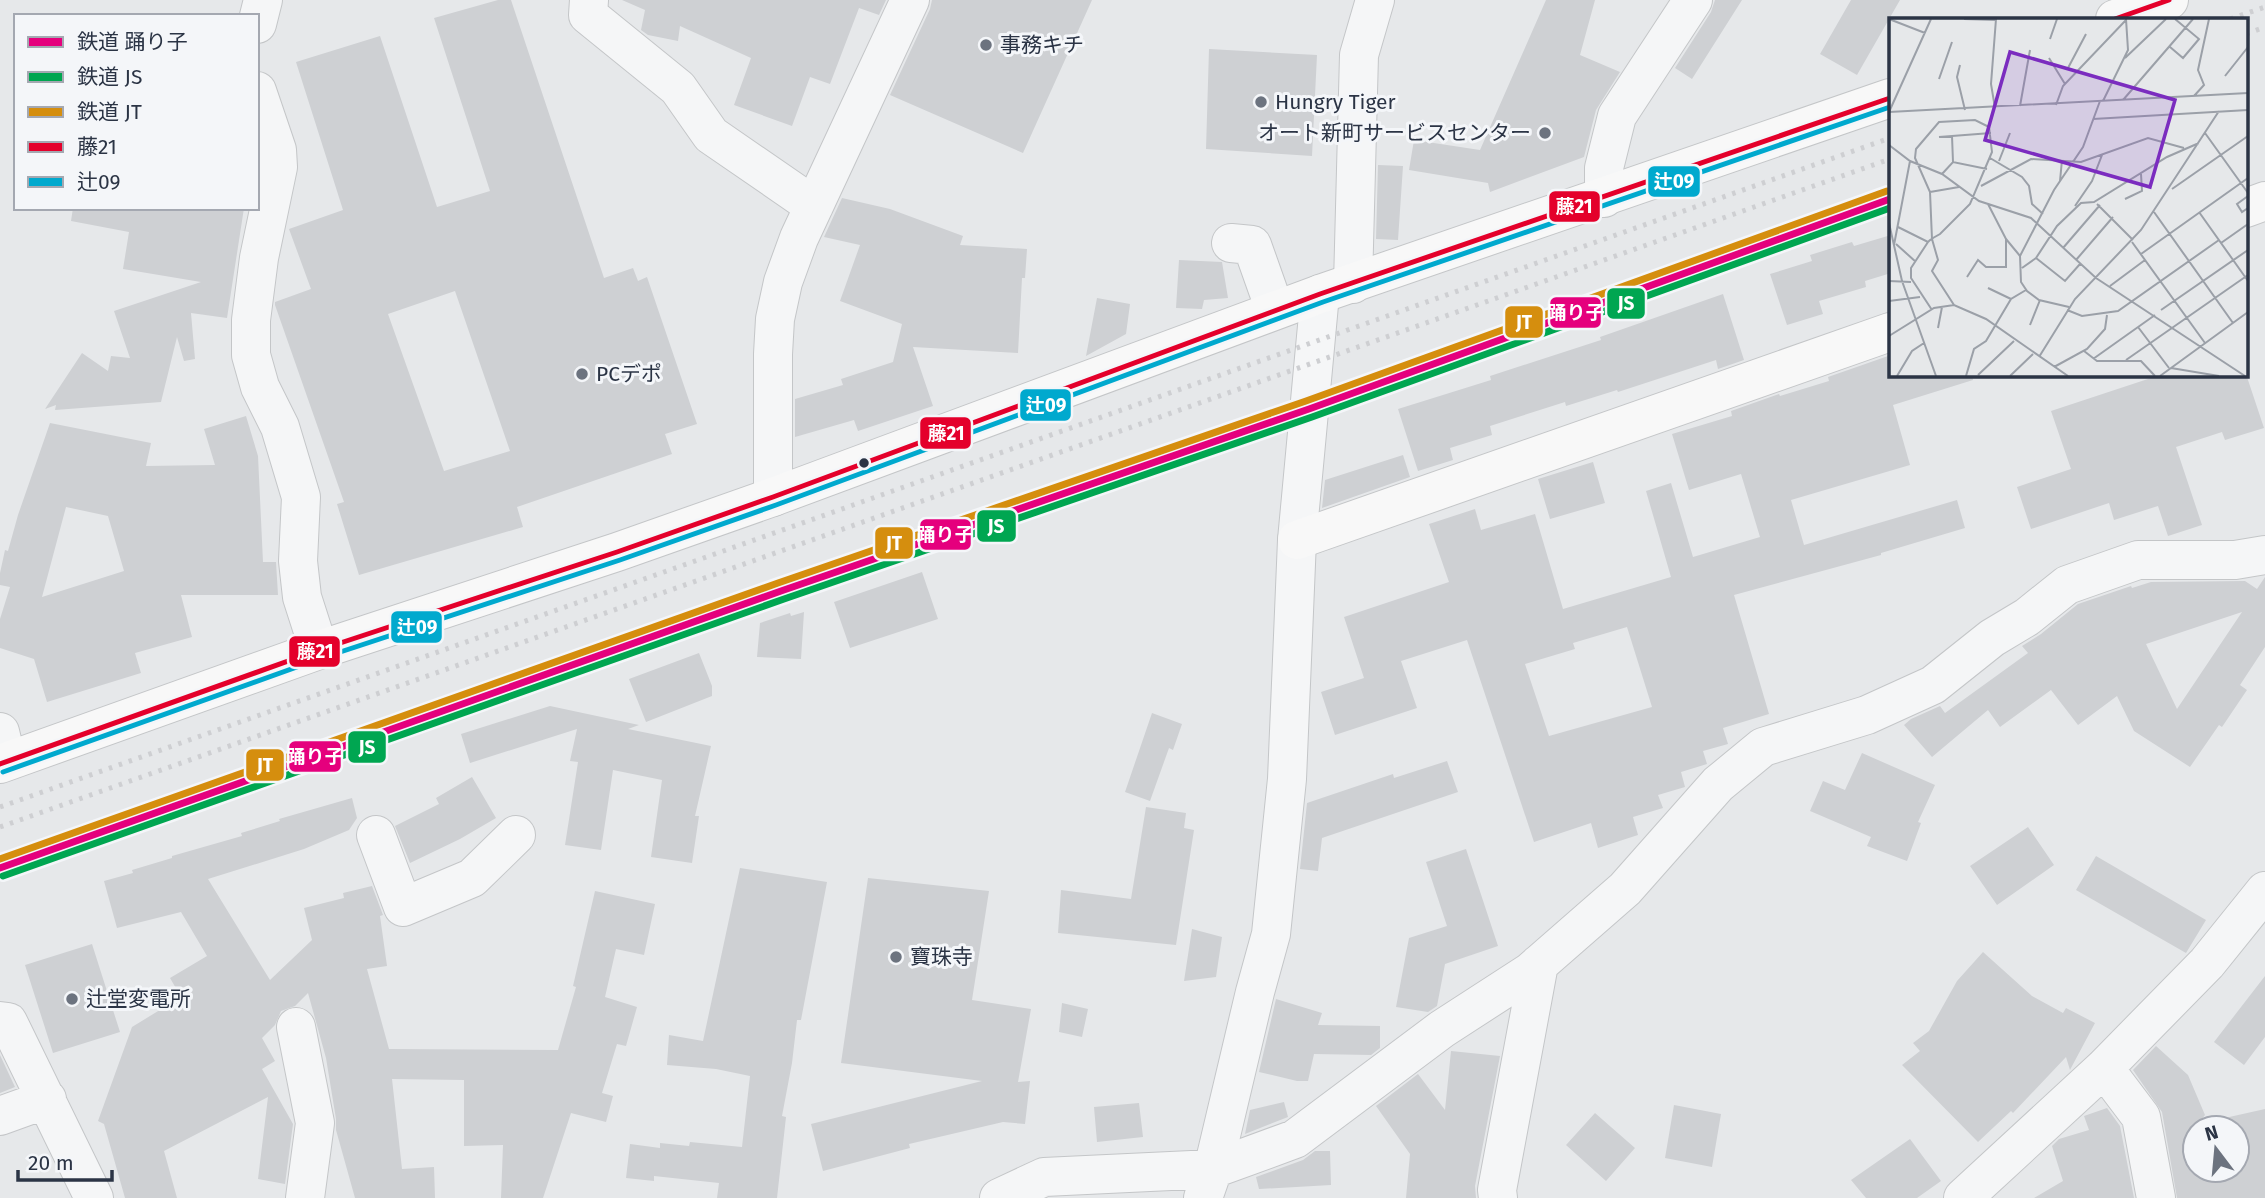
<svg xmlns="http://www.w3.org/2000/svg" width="2265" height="1198" font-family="'Fira Sans','Noto Sans JP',sans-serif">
	<rect width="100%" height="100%" fill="#e6e8ea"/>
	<path fill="#ced0d3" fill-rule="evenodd" d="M498,0H511L604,278L633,268L638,281L647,277L697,424L665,434L672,454L517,507L523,527L359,575L337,504L344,502L275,305V302L311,289L289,229L343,210L296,62L380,36L437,207L490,191L434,18ZM455,291L510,451L444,471L388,314Z
		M622,0H886L879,15L859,8L830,84L810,77L792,126L734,105L751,58L680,26L678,41L648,35L641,30L645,10Z
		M932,0H1092L1023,153L890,95L930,9Z
		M1546,0H1595L1580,55L1620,72L1596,110L1584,157L1490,192L1488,183L1409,170L1414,140L1480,150Z
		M1715,0H1742L1692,79L1675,68L1711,12Z
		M1851,0H1900L1857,75L1820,54Z
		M1209,49L1317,55L1312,156L1206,149Z
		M1378,165L1403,166L1398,240L1376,239Z
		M842,198L890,209L963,236L960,245L1027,249L1025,278H1022L1018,353L913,347L933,406L858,431L854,420L795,437V399L843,385L841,379L893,362L902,324L840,301L860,245L824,237Z
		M73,208H244L227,318L191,313L195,359L184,361L177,337L161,402L55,410L56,405L45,409L82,353L108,371L111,356L130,358L114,311L201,282L123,269L129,232L71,221Z
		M1891,235V273L1865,281L1866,287L1819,301L1823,314L1787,325L1770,274L1812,261L1810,255L1852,242L1854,246Z
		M1179,260L1222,262L1228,298L1204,300L1202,309L1176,308Z
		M1723,294L1744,360L1718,369L1716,360L1618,392L1617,390L1566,406L1565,402L1490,426L1492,435L1450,448L1453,460L1418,471L1398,409L1491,380L1490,376L1601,340L1600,337Z
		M1097,298L1130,304L1126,334L1086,356Z
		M1891,355V374H1972L1973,380L1893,405L1910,465L1791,500L1804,545L1957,500L1965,528L1881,553V555L1734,595L1769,714L1723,728L1728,744L1703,751L1707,764L1681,772L1685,787L1658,795L1663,808L1633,817L1638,835L1598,848L1591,823L1534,842L1467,640L1401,661L1417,708L1335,735L1321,692L1364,678L1344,617L1449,582L1429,524L1475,509L1481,530L1535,514L1563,609L1671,577L1646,491L1671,483L1693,557L1760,537L1741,474L1689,490L1672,434L1732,416L1731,411L1779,394L1780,396L1829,381L1828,377ZM1627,627L1652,707L1549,736L1525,664L1575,649L1573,643Z
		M2163,374H2246L2264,428L2225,440L2222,432L2176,447L2202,525L2168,536L2158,506L2114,520L2109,503L2031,529L2017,487L2071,469L2051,411Z
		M246,416L258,456L263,562H276L278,595H181L192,637L135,653L141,673L47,702L34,659L0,648V619L10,587L0,585V573L5,550L8,551L18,515L50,423L151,443L146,466L215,465L204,429ZM66,507L108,516L124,571L42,597Z
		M1403,455L1410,477L1322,508L1325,480Z
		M1593,462L1605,503L1550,519L1538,479Z
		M922,572L938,619L850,648L834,602Z
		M2265,577V647L2240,685L2247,690L2222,727L2219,725L2190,767L2134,731L2117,696L2078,725L2051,690L2000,727L1988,710L1932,757L1904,725L1911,719L1940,706L1945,713L2028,653L2022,646L2041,634L2078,604L2131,586L2132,588L2151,582L2245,581L2257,589ZM2242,612L2177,709L2146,644Z
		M804,612L801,659L757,657L760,623L790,613L791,616Z
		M699,653L712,686V696L646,722L629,679Z
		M550,706L639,725L628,729L711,746L695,816H699L692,863L651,857L662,780L613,770L601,850L565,845L578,762L570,761L577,729L470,763L461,734Z
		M1152,713L1182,724L1173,750L1169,748L1150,801L1125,792Z
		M1862,753L1935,785L1918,822L1921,823L1907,861L1867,846L1871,837L1810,811L1823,781L1845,790Z
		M1447,761L1458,792L1322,838L1318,871L1300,869L1307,803L1393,774L1394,778Z
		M472,777L496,818L460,839L410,863L395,826L439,804L436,798Z
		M352,798L357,818L349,830L304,849L208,879L270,980L312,940L304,908L344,898L343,893L372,886L383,915L380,916L387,966L367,969L389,1049L558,1050L576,987L573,986L595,891L655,904L644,955L616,949L605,997L637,1007L626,1046L617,1044L602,1093L613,1096L606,1122L571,1113L543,1198H501L503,1145L464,1146V1080L392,1079L402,1169L434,1167L435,1198H355L336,1130V1119L326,1058L308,993L295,1006L281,1011L275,1025L262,1038L275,1061L262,1069L293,1124L285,1184L258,1179L268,1097L164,1151L177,1198H125L104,1124L98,1121L132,1027L181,997L170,978L207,956L181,912L117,928L104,881L133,873L132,870L172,858V856L242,836L241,833L280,821L279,819Z
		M1146,807L1186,813L1184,828L1194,830L1176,945L1058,933L1061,890L1131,899Z
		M2028,827L2054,865L1997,905L1970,866Z
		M1466,849L1498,946L1445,964L1437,1006L1428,1012L1396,1007L1409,938L1447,926L1426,862Z
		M2096,856L2206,920L2186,953L2076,890Z
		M740,868L827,882L801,1020H797L792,1063L782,1116L786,1117L777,1198H717L719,1183L654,1176V1181L626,1178L630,1144L660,1148V1143L689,1146L690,1142L742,1147L750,1076L716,1069L667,1065L669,1035L703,1041Z
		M868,878L989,891L972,1000L1031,1009L1018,1082L1030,1081L1025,1124L1003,1122L909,1144L910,1148L823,1171L811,1124L982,1081L841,1063Z
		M1192,929L1222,937L1216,977L1184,981Z
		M92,944L120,1032L53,1053L25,965Z
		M1983,952L2032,996L2063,1013L2066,1008L2095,1023L2071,1068L2070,1070L2066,1057L2013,1113L2011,1111L1978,1142L1902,1065L1920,1051L1913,1043L1929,1031L1957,981Z
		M2265,976V1037L2244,1065L2214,1042Z
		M1276,999L1322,1013L1318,1025L1380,1026V1048L1371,1055L1314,1054L1308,1081H1297L1259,1072Z
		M1062,1003L1088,1009L1082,1037L1059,1032Z
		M2156,1046L2188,1075L2205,1115L2198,1124L2265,1109V1198H2177L2162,1112L2133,1070ZM2195,1128H2237V1170H2195Z
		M1451,1051L1500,1056L1475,1186L1476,1198H1406L1410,1154L1376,1106L1418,1074L1445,1110Z
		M0,1055L15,1087L0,1093Z
		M1284,1102L1288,1117L1245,1134L1250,1110Z
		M1139,1103L1143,1137L1097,1142L1094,1107Z
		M1674,1105L1721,1114L1712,1167L1665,1158Z
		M2107,1108L2120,1126L2134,1198H2034L2063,1181L2052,1146L2059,1139L2089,1130L2084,1116Z
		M1595,1113L1635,1148L1606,1181L1566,1145Z
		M1910,1139L1941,1181L1917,1198H1866L1851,1180Z
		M1315,1151H1330L1331,1185L1259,1189L1256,1177L1303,1160Z"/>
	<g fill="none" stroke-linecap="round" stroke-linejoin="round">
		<defs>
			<path id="street" d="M589,0L588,15L678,88L711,135L814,206
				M257,24L263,0
				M257,91L277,150L278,167L259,258L251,320V355L260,387L280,427L301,497L298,561L302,597L319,650
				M1604,198V168L1617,116L1693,0
				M1231,243L1252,245L1275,310
				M1353,284L1359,55L1375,0
				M773,497V354L775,319L783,282L799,238L910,0
				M0,732L7,761
				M376,835L403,907L472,878L516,835
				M0,1021L8,1022L94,1198
				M296,1027L315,1123L305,1198
				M2104,1068L2141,1117L2156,1198
				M0,1116L47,1099
				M999,1198L1044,1177L1213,1169L1295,1139L1442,1029L1530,972L1625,889L1718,784L1763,747L1867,715L1933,685L1992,638L2027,617L2067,585L2138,560H2235L2265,555
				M1203,1198L1213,1169L1255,992L1271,934L1287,779L1297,540L1320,294
				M1498,1198L1497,1190L1539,964
				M1963,1198L2104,1068L2207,963L2265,891"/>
			<path id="secondary" d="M2115,19L2169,0
				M2246,208L2265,201
				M1297,540L1890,332
				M0,764L319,650L617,552L773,497L1320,294L1890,98"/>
		</defs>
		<use href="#street" stroke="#c4c6c8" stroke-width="40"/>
		<use href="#secondary" stroke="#c4c6c8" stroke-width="40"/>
		<use href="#street" stroke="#f5f6f7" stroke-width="38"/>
		<use href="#secondary" stroke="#f8f8f8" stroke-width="38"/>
		<path stroke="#cecfd2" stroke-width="5" stroke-dasharray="3.5 7" stroke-linecap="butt" d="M2230,19L2265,7
			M2246,34L2265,27
			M0,807L1890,138
			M0,827L1890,159"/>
		<defs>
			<path id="bus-1" d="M2115,19L2169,0
				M0,764L319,650L617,552L773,497L1320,294L1890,98"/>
			<path id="bus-2" d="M3,772L322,658L620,560L776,505L1323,302L1890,107"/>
		</defs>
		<use href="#bus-1" stroke="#f4f6f9" stroke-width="10"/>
		<use href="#bus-2" stroke="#f4f6f9" stroke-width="10"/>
		<use href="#bus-1" stroke="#e4002b" stroke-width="5"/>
		<use href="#bus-2" stroke="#00a9ce" stroke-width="5"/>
		<defs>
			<path id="rail-1" d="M0,868L781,591L1309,409L1890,199"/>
			<path id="rail-2" d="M3,876L784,599L1312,417L1890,208"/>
			<path id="rail-3" d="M0,859L778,583L1306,401L1887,191"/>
		</defs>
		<use href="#rail-1" stroke="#f4f6f9" stroke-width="12"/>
		<use href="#rail-2" stroke="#f4f6f9" stroke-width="12"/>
		<use href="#rail-3" stroke="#f4f6f9" stroke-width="12"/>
		<use href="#rail-1" stroke="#e5007d" stroke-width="7"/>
		<use href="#rail-2" stroke="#00a651" stroke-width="7"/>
		<use href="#rail-3" stroke="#d58e0e" stroke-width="7"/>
	</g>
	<g fill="#6c737f" stroke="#f4f6f9" stroke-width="2.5">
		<circle cx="986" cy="45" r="7"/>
		<circle cx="1261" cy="102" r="7"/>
		<circle cx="1545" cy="133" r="7"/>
		<circle cx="582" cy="374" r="7"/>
		<circle cx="896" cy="957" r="7"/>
		<circle cx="72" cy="999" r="7"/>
	</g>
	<circle fill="#2b3445" stroke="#f4f6f9" stroke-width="2.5" cx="864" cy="463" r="6"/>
	<g text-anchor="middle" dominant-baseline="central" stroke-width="6" stroke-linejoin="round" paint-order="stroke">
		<g font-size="21" fill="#2b3445" stroke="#f4f6f9" text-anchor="start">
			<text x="1000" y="45">事務キチ</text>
			<text x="1275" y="102">Hungry Tiger</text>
			<text x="1531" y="133" text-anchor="end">オート新町サービスセンター</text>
			<text x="596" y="374">PCデポ</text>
			<text x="910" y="957">寶珠寺</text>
			<text x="86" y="999">辻堂変電所</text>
		</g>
	</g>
	<g transform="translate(1889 18)">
		<rect width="359" height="359" fill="#e6e8ea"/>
		<path fill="none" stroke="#9ba0a8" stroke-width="2" d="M0,1L36,15M75,1L107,2M161,21L168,1M281,29L294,40L310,21L286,1M160,40L176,66M236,40L277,1M71,47L68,59L76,92M179,50L197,16M336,58L359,29M50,61L63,24M305,78L315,67L309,52L320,1M234,82L304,1M214,83L239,32L237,1M167,87L174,68L237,2M131,88L141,32M106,90L102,66L107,1M0,94L359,75M0,94L42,1M204,101L359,92M316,115L359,175M63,118L64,144M50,119L102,115M0,127L21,143L53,156L90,183L142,200L207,260L356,358M101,140L133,159L140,168L143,186L154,196M110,143L121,115M53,156L64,144L98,151M171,163L173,142M92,168L142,141L192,144L259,120L295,130M283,171L359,118M41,174L70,169M359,178L348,186L353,194L359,190M236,181L253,173L252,156M208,186L244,222M186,188L203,163L213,137M265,194L344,305M310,194L359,263M0,205L13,263L47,358M9,209L39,224L41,222L43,221L44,220L51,216L81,186L103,134L100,109L86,102L50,104L27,131L26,140L41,174L43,221L49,242L43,253L65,287M117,221L131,238L132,264L138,273L150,282L180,289M39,224L22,250V260L43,292M243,224L316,325M332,225L359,206M7,226L27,244M5,227L21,143M174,230L211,187M252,236L359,160M131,238L165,172L194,129L211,83M147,240L176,263L191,246M187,242L224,199M133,250L147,240L168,208L192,185L205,184L278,139L310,125M78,259L89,242L97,249H117V221L99,186M0,263L22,264M221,268L256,242M99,270L122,281M0,283L31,279M178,292L193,298L229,293L330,222M272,292L359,232M141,307L151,282M249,309L280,350M49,310L53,289M0,318L45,290L65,287L97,301L179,358M195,333L208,343H252L266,358M150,339L186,281L252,212L330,93M204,341L266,297M237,342L359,257M165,349L198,331L216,311L218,297M282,350L330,358M89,357L125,323M8,358L23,333L35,325M77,358L85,331L97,323L122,281L137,272M121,358L144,336M271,358L359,294"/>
		<path fill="#7b2cbf" fill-opacity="0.15" stroke="#7b2cbf" stroke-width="3.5" d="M121,34L286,82L261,169L96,122Z"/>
		<rect width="359" height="359" fill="none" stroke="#2b3445" stroke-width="3.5"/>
	</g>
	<g stroke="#f4f6f9" stroke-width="2.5">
		<rect x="1647" y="165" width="54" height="33" rx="7" fill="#00a9ce"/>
		<rect x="1548" y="190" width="53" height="33" rx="7" fill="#e4002b"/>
		<rect x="1606" y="287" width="40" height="33" rx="7" fill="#00a651"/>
		<rect x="1549" y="296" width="53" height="33" rx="7" fill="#e5007d"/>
		<rect x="1504" y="305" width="40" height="34" rx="7" fill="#d58e0e"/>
		<rect x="1019" y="388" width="53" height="34" rx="7" fill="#00a9ce"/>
		<rect x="919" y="416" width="53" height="34" rx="7" fill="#e4002b"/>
		<rect x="976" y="509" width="41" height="34" rx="7" fill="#00a651"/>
		<rect x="919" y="518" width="53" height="33" rx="7" fill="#e5007d"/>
		<rect x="874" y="526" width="40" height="34" rx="7" fill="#d58e0e"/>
		<rect x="390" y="610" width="53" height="34" rx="7" fill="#00a9ce"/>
		<rect x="288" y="635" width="53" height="33" rx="7" fill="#e4002b"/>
		<rect x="347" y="730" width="40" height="34" rx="7" fill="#00a651"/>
		<rect x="288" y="740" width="54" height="33" rx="7" fill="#e5007d"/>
		<rect x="245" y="748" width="40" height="34" rx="7" fill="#d58e0e"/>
	</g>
	<g font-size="19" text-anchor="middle" font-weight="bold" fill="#fff">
		<text x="1674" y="188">辻09</text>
		<text x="1574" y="213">藤21</text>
		<text x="1626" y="310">JS</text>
		<text x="1576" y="319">踊り子</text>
		<text x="1524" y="329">JT</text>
		<text x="1046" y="412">辻09</text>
		<text x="946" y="440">藤21</text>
		<text x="996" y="533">JS</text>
		<text x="945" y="541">踊り子</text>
		<text x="894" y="550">JT</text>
		<text x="417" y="634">辻09</text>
		<text x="315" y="658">藤21</text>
		<text x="367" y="754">JS</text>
		<text x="315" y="763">踊り子</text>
		<text x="265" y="772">JT</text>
	</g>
	<rect x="14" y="14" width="245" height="196" fill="#f4f6f9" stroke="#a4a8b1" stroke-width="2"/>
	<rect x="28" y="37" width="35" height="10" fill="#e5007d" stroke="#a4a8b1" stroke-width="2"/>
	<text x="77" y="49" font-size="21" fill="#2b3445">鉄道 踊り子</text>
	<rect x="28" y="72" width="35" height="10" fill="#00a651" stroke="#a4a8b1" stroke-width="2"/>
	<text x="77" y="84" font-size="21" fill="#2b3445">鉄道 JS</text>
	<rect x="28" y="107" width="35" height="10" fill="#d58e0e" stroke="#a4a8b1" stroke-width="2"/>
	<text x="77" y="119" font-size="21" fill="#2b3445">鉄道 JT</text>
	<rect x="28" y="142" width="35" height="10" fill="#e4002b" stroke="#a4a8b1" stroke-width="2"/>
	<text x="77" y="154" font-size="21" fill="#2b3445">藤21</text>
	<rect x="28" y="177" width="35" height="10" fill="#00a9ce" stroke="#a4a8b1" stroke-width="2"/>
	<text x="77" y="189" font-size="21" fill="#2b3445">辻09</text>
	<g transform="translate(2216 1149) rotate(344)"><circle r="33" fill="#f4f6f9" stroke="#a4a8b1" stroke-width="2"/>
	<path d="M0-5L12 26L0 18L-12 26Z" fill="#6c737f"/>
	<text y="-10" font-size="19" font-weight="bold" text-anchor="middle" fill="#2b3445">N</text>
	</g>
	<path d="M18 1170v10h94v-10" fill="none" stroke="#2b3445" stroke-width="3.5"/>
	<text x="28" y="1170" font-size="21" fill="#2b3445" stroke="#f4f6f9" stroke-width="5" paint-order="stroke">20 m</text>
</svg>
